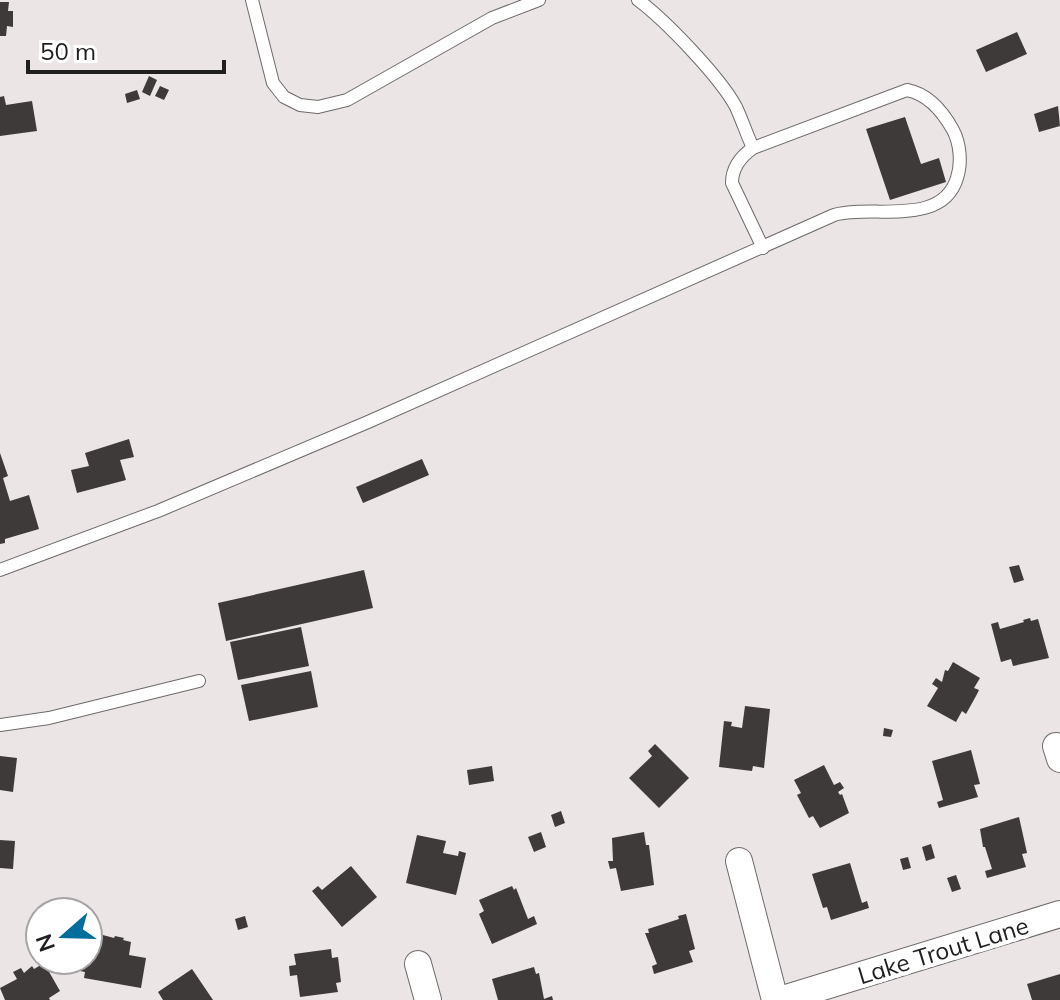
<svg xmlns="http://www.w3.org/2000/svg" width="1060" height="1000" font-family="Mulish,sans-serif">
	<rect width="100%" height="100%" fill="#ebe5e5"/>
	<path fill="#3f3a3a" d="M0,2H9L8,11H13V27L7,26L6,36H0Z
		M1017,32L1027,54L986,72L976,50Z
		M149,76L157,80L150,96L142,92Z
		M160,86L169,90L164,100L155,96Z
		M137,90L140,99L127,103L125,94Z
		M4,96L6,105L32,101L37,131L0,136V97Z
		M1058,106L1060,126L1039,132L1034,114Z
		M905,117L921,164L939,158L946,182L890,200L866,129Z
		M129,439L134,457L120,460L126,480L77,493L71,470L89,466L85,453Z
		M0,453L8,476L3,478L10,501L29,495L39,529L5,539V543L0,544Z
		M422,459L429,475L363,503L356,487Z
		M1019,565L1024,580L1014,583L1009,567Z
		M364,570L373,608L226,641L218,603Z
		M1030,618L1031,621L1038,619L1049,658L1013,666L1011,659L1001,662L991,624L998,622L1000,629L1024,622L1023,620Z
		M301,627L309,666L238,680L230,642Z
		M953,662L980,678L974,688L979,690L976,696L966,714L962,711L956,722L927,706L938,688L932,684L936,678L942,682L945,670L948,671Z
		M311,671L318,707L249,721L241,685Z
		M745,706L770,709L764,768L753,766L752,771L719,767L724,721L732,722L731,726L742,728Z
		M884,728L893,730L891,737L883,736Z
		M655,744L689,778L659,808L629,778L652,756L648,751Z
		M971,750L980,784L974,785L978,797L939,808L937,802L943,800L932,761Z
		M0,756L17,758L13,792L0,790Z
		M824,765L834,785L840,782L844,788L838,792L840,795L842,794L849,813L820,828L813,816L809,818L797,795L801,793L794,780Z
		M492,766L494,781L469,785L467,770Z
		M561,811L565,823L555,827L551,815Z
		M1019,817L1027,853L1022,854L1026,867L987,878L985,871L992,869L985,847H983L980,829Z
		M541,832L546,847L534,852L528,837Z
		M644,832L646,845H649L654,885L621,891L616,868L610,869L608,861H613L612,838Z
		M417,835L446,841L443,853L458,856L459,851L466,853L456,895L406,883Z
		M0,840L15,841L13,869L0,868Z
		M931,844L935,858L926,861L922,847Z
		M908,857L911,868L903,870L900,859Z
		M850,863L862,903L867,901L869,908L831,920L827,907L823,908L812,874Z
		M351,866L377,897L342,927L312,891L318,886L322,890Z
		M956,875L961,889L952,892L947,878Z
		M512,886L514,890L516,888L528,919L534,916L537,924L492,944L479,914L484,911L479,900Z
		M686,914L695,949L689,951L693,962L654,974L652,966L657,964L645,933H649L648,929L679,919L678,916Z
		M245,916L248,927L238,930L235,919Z
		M88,931L114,938L115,936L124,938L123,940L131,942L129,955L146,958L141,988L84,978L85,972L80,971L82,960H88Z
		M331,949L332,958L338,957L341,982L336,983L338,992L300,997L297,975L290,976L289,966L296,965L294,954Z
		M44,963L60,991L49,998L50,1000H5L0,988L17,979L13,972L21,968L24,973L32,966L34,969Z
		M534,967L536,974L539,973L544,999L552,996L553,1000H498L492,979Z
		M192,969L213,1000H163L158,992Z
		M1060,974V1000H1032L1027,984Z"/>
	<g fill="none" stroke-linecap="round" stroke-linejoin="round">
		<defs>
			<path id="service" d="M252,0L273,83L284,97L300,105L318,107L347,100L492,18L539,0
				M753,148C740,157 732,168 732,183L763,248
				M0,570L158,511L368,422L834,215C871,204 942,228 957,178C962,163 960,143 953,130C943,112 928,94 907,90L753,148C747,135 742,120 736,107C720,77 665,20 638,0
				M0,725L49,718L199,681"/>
			<path id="minor" d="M1056,746L1060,759
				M739,861L775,1000
				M418,964L428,1000
				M780,1000L1060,914"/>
		</defs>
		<use href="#service" stroke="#6f6a6a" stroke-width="14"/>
		<use href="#minor" stroke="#6f6a6a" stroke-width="28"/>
		<use href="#service" stroke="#fff" stroke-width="12"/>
		<use href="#minor" stroke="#fff" stroke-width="26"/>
	</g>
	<g text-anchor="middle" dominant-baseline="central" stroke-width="8" stroke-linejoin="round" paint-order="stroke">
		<g font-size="24" fill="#201e1e" stroke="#fff">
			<text transform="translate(943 950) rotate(-17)">Lake Trout Lane</text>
		</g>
	</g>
	<g transform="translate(64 936) rotate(250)"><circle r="38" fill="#ffffff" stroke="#a6a5a5" stroke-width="2"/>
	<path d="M0-6L14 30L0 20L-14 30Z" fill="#006e9a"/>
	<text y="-12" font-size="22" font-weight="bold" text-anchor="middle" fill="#201e1e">N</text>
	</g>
	<path d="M28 60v12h196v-12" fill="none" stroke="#201e1e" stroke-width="4"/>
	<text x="40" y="60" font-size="24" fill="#201e1e" stroke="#ffffff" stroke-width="6" paint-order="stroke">50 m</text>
</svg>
